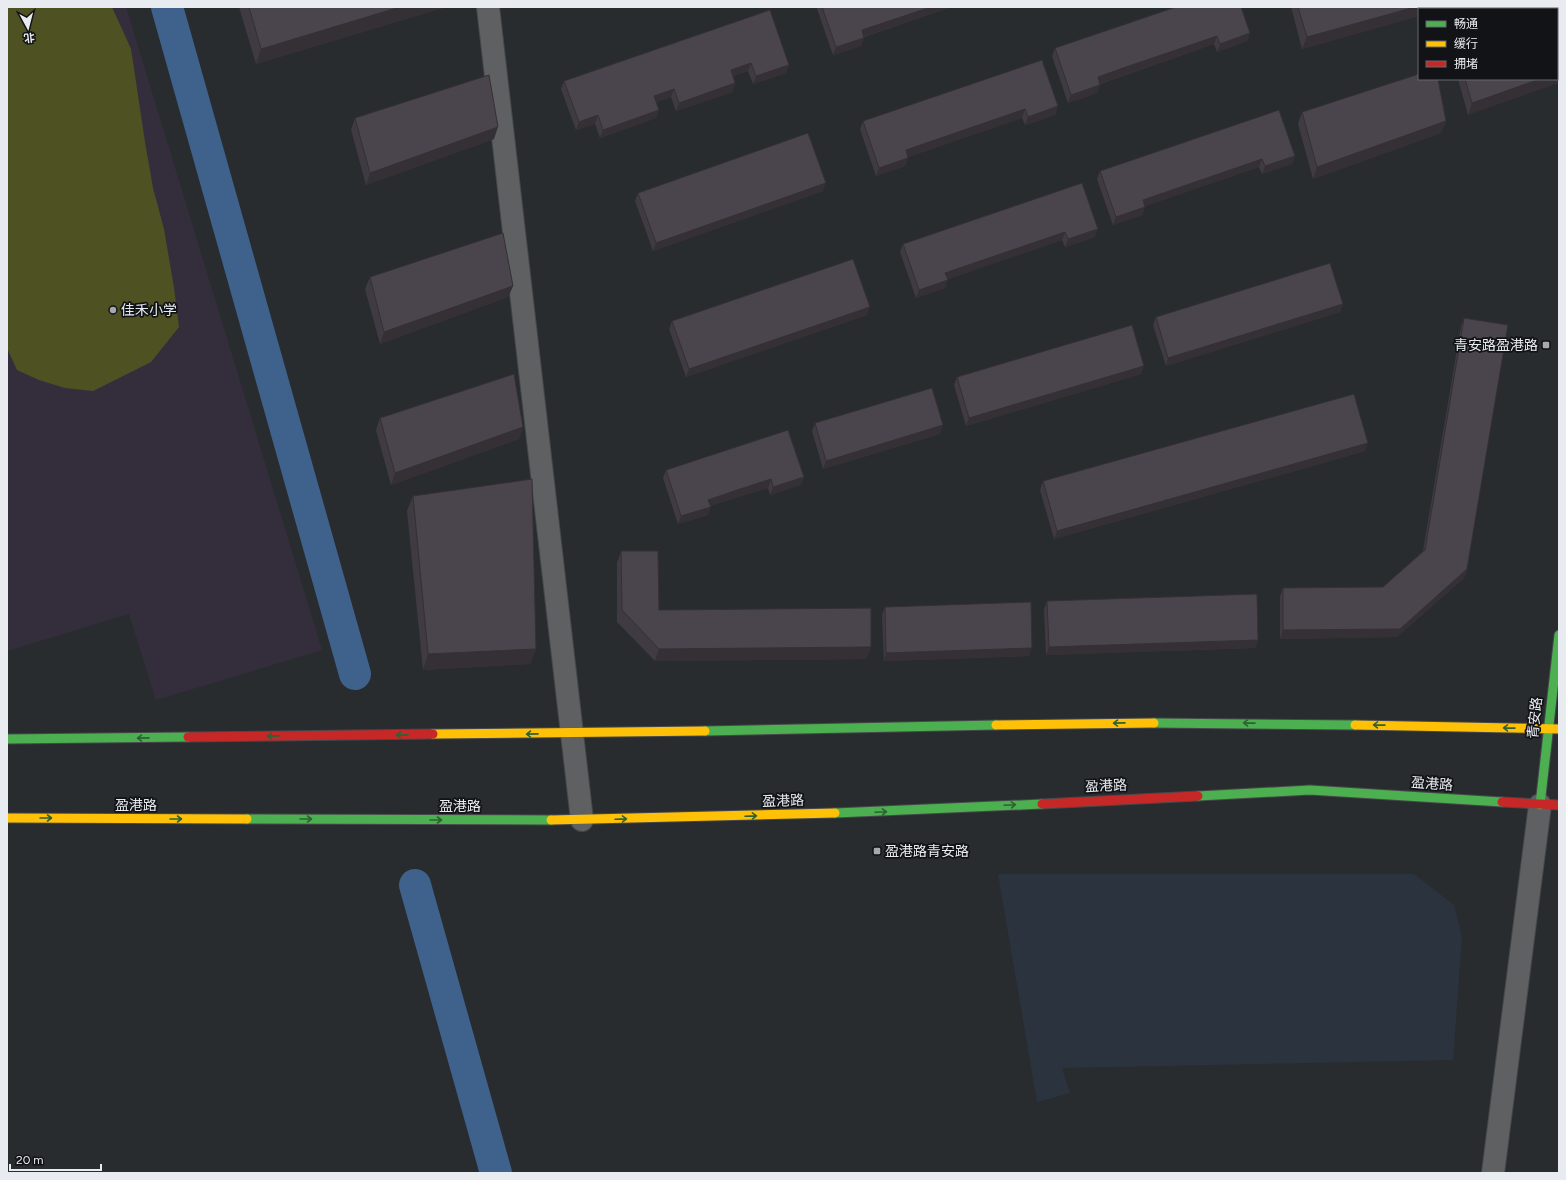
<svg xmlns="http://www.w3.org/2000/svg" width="1566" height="1180" font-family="Figtree,'Noto Sans SC',sans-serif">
	<rect width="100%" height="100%" fill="#292c2f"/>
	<path fill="#2b333e" d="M998,874H1414L1454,905L1462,937L1453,1060L1062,1068L1070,1093L1037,1102Z"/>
	<path fill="#342e3c" d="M7,7H126L322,650L156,700L129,614L7,651Z"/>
	<path fill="#4e5222" d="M7,7H112L131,49L145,142L153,188L164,229L174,288L179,327L151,362L93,391L65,388L39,380L17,370L7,348Z"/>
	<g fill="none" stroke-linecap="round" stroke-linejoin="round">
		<path stroke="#3f628d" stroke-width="32" d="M167,7L355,674
			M415,885L496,1173"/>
		<defs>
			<path id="street" d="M488,7L582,820
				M1493,1173L1540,805"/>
			<path id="fast" d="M1154,723L1355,725
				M705,731L996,725
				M7,739L188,737
				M1198,796L1310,790L1502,802
				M1540,805L1559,635
				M835,813L1042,804
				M247,819L551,820"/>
			<path id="slow" d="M996,725L1154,723
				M1355,725L1559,729
				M433,734L705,731
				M7,818L247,819
				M551,820L835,813"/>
			<path id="jam" d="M188,737L433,734
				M1502,802L1559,805
				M1042,804L1198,796"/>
		</defs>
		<use href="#street" stroke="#46484a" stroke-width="24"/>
		<use href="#fast" stroke="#46484a" stroke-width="11"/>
		<use href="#slow" stroke="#46484a" stroke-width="11"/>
		<use href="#jam" stroke="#46484a" stroke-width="11"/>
		<use href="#street" stroke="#5e6062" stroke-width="22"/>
		<use href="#fast" stroke="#4caf50" stroke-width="9"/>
		<use href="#slow" stroke="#ffc107" stroke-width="9"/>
		<use href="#jam" stroke="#c62828" stroke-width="9"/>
	</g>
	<path fill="#403a42" d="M239,7H446L256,64Z
		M818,7H951L864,37L861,46L833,55L817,9Z
		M1291,7H1452L1445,9H1419V16L1302,49Z
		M770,10L786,73L753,84L748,71L733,76L735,83L732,92L676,111L671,97L656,102L659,110L656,118L600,138L595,124L576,130L561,89L564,81Z
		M1250,33L1247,41L1217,52L1214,44L1100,84V85L1097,93L1068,103L1052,56L1055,48Z
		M1458,79H1557L1468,115Z
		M1058,106L1055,115L1025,125L1022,118L908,157L905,166L876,176L860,129L863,121Z
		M1302,112L1446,121L1441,133L1313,179L1298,124Z
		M355,118L494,139L366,185L351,130Z
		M1295,156L1292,164L1262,174L1259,167L1145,206V207L1142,215L1113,225L1097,179L1100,171Z
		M1082,183L1095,237L1065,247L1062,240L948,279V280L945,288L916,298L900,252L903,244Z
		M823,191L653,251L635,201L638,193Z
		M370,277L513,286L508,297L380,344L365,289Z
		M1343,304L1340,312L1166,366L1153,325L1156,317Z
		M867,315L686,377L669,329L672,321Z
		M1464,318L1467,569L1464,578L1397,637L1280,639V596L1283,588L1383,587L1423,551L1461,326Z
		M1141,374L966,426L954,385L957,377Z
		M380,418L523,427L519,439L391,485L376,430Z
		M815,423L940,434L823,469L812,431Z
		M1365,451L1054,539L1040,490L1043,481Z
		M666,470L804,477L801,485L770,495L768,488L734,498L710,506L708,515L678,524L663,478Z
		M413,496L536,649L530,664L423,670L407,511Z
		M621,551L659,610L871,647L866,659L655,661L617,622V563Z
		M1047,601L1258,640L1255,648L1046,655L1044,609Z
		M885,607L1029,656L884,661L882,615Z"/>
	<path fill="#343036" d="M400,7H446L256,64L261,49Z
		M931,7H951L859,38L862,30Z
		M1415,7H1452L1445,9H1419V16L1302,49L1307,37Z
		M1250,33L1247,41L1217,52L1220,44Z
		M1217,36L1214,44L1095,85L1098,77Z
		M864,38L861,46L833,55L836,47Z
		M751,63L748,71L728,78L731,70Z
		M789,65L786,73L753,84L756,76Z
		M1559,72V83L1468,115L1472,103L1540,79H1557V73Z
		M735,83L732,92L676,111L679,103Z
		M1100,85L1097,93L1068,103L1071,95Z
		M674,89L671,97L651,104L654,96Z
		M1058,106L1055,115L1025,125L1028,117Z
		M1025,109L1022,118L903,159L906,150Z
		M659,110L656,118L600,138L603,130Z
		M598,115L595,124L576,130L579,122Z
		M1446,121L1441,133L1313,179L1317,167Z
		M498,127L494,139L366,185L370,173Z
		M1295,156L1292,164L1262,174L1265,166Z
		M908,158L905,166L876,176L879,168Z
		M1262,159L1259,167L1140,208L1143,200Z
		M826,183L823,191L653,251L656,243Z
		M1145,207L1142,215L1113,225L1116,217Z
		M1098,229L1095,237L1065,247L1068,239Z
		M1065,232L1062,240L943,281L945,273Z
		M948,280L945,288L916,298L919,290Z
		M513,286L508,297L380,344L384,332Z
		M1343,304L1340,312L1166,366L1168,358Z
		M870,307L867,315L686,377L689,369Z
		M1144,366L1141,374L966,426L969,418Z
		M943,425L940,434L823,469L826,461Z
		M523,427L519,439L391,485L395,473Z
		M1368,443L1365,451L1054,539L1057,531Z
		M804,477L801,485L770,495L773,487Z
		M771,479L768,488L705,508L708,500Z
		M711,507L708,515L678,524L681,516Z
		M1467,569L1464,578L1397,637L1280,639L1283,630Z
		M1258,640L1255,648L1046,655L1049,647Z
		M871,647L866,659L655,661L659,649Z
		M1032,648L1029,656L884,661L886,653Z
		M536,649L530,664L423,670L428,654Z"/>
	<path fill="#4a444d" stroke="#343036" d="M249,7H400L261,49Z
		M822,7H931L862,30L864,38L836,47Z
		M1176,7H1241L1250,33L1220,44L1217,36L1126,67L1098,77L1100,85L1071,95L1055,48Z
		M1298,7H1415L1307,37Z
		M770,10L789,65L756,76L751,63L731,70L735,83L679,103L674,89L654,96L659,110L603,130L598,115L579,122L564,81Z
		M1559,15V72L1557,73V16Z
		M1042,60L1058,106L1028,117L1025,109L906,150L908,158L879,168L863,121Z
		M1419,74V79H1438L1446,121L1317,167L1302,112Z
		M489,75L498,127L370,173L355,118Z
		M1465,79H1540L1472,103Z
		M1279,110L1295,156L1265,166L1262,159L1143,200L1145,207L1116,217L1100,171Z
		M808,133L826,183L656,243L638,193Z
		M1082,183L1098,229L1068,239L1065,232L945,273L948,280L919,290L903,244Z
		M503,233L513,286L384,332L370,277Z
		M853,259L870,307L689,369L672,321Z
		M1330,263L1343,304L1168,358L1156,317Z
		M1464,318L1508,325L1467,569L1400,629L1283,630V588L1383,587L1425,550Z
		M1132,325L1144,366L969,418L957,377Z
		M514,374L523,427L395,473L380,418Z
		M932,388L943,425L826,461L815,423Z
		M1354,394L1368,443L1057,531L1043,481Z
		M788,430L804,477L773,487L771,479L737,490L708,500L711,507L681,516L666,470Z
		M532,479L536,649L428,654L413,496Z
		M621,551H658L659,610L871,608V647L659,649L622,610Z
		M1257,594L1258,640L1049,647L1047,601Z
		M1031,602L1032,648L886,653L885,607Z"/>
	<defs><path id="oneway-shaft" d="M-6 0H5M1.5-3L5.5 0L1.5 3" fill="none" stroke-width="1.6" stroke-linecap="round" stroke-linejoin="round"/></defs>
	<g stroke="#2e6133">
		<use href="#oneway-shaft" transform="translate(1119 723) rotate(179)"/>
		<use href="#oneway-shaft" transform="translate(1249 723) rotate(-179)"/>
		<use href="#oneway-shaft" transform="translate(1379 725) rotate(-179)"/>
		<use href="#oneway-shaft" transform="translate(1509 728) rotate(-179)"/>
		<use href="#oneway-shaft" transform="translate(532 734) rotate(179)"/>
		<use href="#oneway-shaft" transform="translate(402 735) rotate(179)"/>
		<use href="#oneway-shaft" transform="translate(273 736) rotate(179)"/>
		<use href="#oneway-shaft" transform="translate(143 738) rotate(179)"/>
		<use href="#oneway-shaft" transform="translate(1010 805) rotate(-3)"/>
		<use href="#oneway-shaft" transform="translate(881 812) rotate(-3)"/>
		<use href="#oneway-shaft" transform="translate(751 816) rotate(-2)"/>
		<use href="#oneway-shaft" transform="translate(46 818)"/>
		<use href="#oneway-shaft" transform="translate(176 819)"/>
		<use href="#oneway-shaft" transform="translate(306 819)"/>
		<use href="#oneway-shaft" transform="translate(621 819) rotate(-2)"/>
		<use href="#oneway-shaft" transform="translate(436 820)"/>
	</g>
	<g fill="#a5a8ac" stroke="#111316" stroke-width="1.5">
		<circle cx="113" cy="310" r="4"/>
		<rect x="1542" y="341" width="8" height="8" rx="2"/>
		<rect x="873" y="847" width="8" height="8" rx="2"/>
	</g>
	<g text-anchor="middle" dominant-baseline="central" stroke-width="3.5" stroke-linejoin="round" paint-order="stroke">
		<g font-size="14" fill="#e8ebf0" stroke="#111316" text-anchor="start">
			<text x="121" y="310">佳禾小学</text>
			<text x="1538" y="345" text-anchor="end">青安路盈港路</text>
			<text x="885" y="851">盈港路青安路</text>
		</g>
		<g font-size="14" fill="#e8ebf0" stroke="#111316">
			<text transform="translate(1535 718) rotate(-84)">青安路</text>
			<text transform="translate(1432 784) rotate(4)">盈港路</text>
			<text transform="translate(1106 786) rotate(-3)">盈港路</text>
			<text transform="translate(783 801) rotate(-2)">盈港路</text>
			<text x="136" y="805">盈港路</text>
			<text x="460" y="806">盈港路</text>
		</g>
	</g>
	<rect width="1566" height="1180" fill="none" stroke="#e8ebf0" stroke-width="16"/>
	<rect x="1418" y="8" width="140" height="72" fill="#111316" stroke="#67696d"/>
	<rect x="1426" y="21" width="20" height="6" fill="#4caf50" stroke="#67696d"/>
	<text x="1454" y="28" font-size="12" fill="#e8ebf0">畅通</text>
	<rect x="1426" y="41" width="20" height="6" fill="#ffc107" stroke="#67696d"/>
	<text x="1454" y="48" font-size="12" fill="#e8ebf0">缓行</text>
	<rect x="1426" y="61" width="20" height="6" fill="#c62828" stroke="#67696d"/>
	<text x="1454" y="68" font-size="12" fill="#e8ebf0">拥堵</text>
	<g transform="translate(28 28) rotate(173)" stroke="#111316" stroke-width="3" paint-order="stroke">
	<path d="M0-3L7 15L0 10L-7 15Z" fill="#e8ebf0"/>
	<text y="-6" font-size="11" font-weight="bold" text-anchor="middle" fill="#e8ebf0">北</text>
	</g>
	<path d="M10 1164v6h91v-6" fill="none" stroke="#e8ebf0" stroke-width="2"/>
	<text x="16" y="1164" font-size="12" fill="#e8ebf0" stroke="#111316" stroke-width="3" paint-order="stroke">20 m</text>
</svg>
